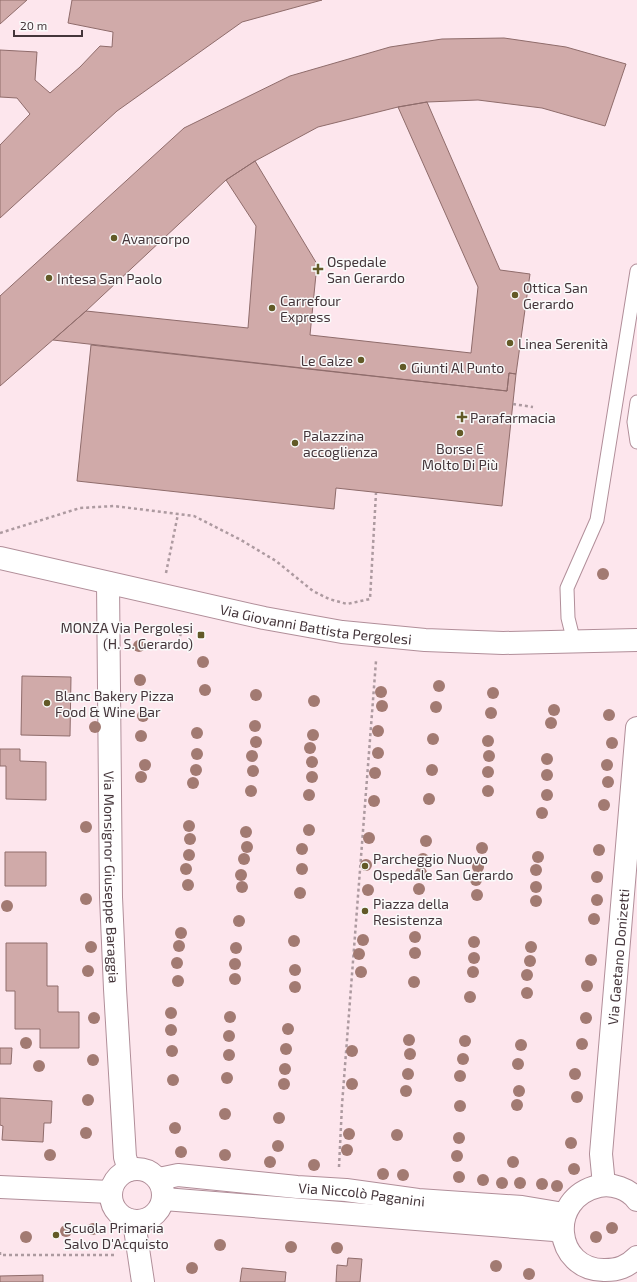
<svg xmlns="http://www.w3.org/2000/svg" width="637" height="1282" font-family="'Exo 2',sans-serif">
	<rect width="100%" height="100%" fill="#fde6ed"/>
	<path fill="#d0aaa9" stroke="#8f6c6b" d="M0,0H27L0,24Z
		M72,0H322L242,22L117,111L0,218V145L30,114L17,98L0,97V50L37,52L35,80L50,93L80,67L100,46L112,47L113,32L68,23Z
		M504,38L566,47L626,64L605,126L542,108L478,100L427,102L398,107L318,127L255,161L226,180L86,311L0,386V296L184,128L290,76L390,47L442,39Z
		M427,102L500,270L530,274L516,374L509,373L507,391L53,340L86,311L248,328L256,226L226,180L255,161L317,264L310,335L471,353L478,287L398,107Z
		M91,345L507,391L509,373L516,374L502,506L336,488L334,509L77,481Z
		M22,676L71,677L70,736L21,735Z
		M0,749H20V761L46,762V800L6,799V766H0Z
		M5,852H46V886H5Z
		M6,943H47V986H58V1012H79V1048H40V1029H15V991H6Z
		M0,1048H12L11,1064H0Z
		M0,1098L52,1101L51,1123H44L43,1142L2,1140L3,1126L0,1125Z
		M348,1258L362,1259L360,1282H336L337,1265L347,1266Z
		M242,1268L286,1272L285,1282H240Z
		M43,1275V1282H0V1276Z"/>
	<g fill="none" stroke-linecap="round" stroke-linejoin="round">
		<defs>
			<path id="lane" d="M634,422L637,402
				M637,427L634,422L637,442
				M574,642L568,618L567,588L597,520L637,271"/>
			<g id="street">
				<path id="s1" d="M108,583L111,897L115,989L125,1157L129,1170"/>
				<circle cx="137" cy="1195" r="26"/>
				<path id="s2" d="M159,1179L178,1175L297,1187L346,1190L418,1200L522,1207L564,1214"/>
				<path id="s3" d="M604,1185L601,1154L637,728"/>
				<path d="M0,1187L110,1192"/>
				<path d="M164,1199L554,1230L562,1233"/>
				<path d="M637,1200C629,1189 612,1183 599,1186C546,1198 554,1271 605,1270C618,1270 627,1267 637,1257"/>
				<path d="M134,1222L143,1282"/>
			</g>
			<g id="secondary">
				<path id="s4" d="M0,558L264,618L342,632L425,640L503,643L637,640"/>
			</g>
		</defs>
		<use href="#lane" stroke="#b18e99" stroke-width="15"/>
		<use href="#street" stroke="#b18e99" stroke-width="24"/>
		<use href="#secondary" stroke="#b18e99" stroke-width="24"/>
		<path stroke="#ad9aa0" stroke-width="2.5" stroke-dasharray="3 3" stroke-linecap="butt" d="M513,404L533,407
			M0,533L80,508L114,506L194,516L241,540L276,561L313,591L329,599L347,604L370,599L376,493
			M166,573L178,514
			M179,648L181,629
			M339,1167L342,1105L376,661
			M0,1252V1255H116"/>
		<use href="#lane" stroke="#fff" stroke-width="13"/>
		<use href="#street" stroke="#fff" stroke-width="22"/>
		<use href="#secondary" stroke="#fff" stroke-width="22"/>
	</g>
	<g fill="#a27a72">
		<circle cx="603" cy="574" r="6"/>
		<circle cx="139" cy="646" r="6"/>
		<circle cx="203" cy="662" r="6"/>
		<circle cx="140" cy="680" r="6"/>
		<circle cx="439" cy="686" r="6"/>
		<circle cx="205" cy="690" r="6"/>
		<circle cx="381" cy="692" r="6"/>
		<circle cx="493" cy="693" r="6"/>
		<circle cx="256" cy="695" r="6"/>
		<circle cx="314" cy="701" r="6"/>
		<circle cx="382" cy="706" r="6"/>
		<circle cx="436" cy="707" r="6"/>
		<circle cx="554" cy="710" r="6"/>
		<circle cx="491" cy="713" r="6"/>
		<circle cx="609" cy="715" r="6"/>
		<circle cx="143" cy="716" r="6"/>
		<circle cx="551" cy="723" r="6"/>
		<circle cx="255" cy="726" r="6"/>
		<circle cx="95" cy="727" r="6"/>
		<circle cx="378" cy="731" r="6"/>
		<circle cx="197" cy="733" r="6"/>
		<circle cx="313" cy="735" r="6"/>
		<circle cx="141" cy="736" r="6"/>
		<circle cx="433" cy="739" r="6"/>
		<circle cx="488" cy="741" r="6"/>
		<circle cx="256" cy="742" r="6"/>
		<circle cx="612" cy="743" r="6"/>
		<circle cx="310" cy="748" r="6"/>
		<circle cx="378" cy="753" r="6"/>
		<circle cx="197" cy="754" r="6"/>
		<circle cx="252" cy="756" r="6"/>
		<circle cx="489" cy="756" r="6"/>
		<circle cx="547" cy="759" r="6"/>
		<circle cx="312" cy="762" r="6"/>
		<circle cx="145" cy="765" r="6"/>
		<circle cx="607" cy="765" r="6"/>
		<circle cx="196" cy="770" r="6"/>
		<circle cx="432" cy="770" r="6"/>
		<circle cx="253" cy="771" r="6"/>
		<circle cx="488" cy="772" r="6"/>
		<circle cx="375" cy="773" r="6"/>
		<circle cx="547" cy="775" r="6"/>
		<circle cx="141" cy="777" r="6"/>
		<circle cx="312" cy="777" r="6"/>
		<circle cx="608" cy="782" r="6"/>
		<circle cx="193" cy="783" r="6"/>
		<circle cx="251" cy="791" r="6"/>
		<circle cx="488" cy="791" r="6"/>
		<circle cx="309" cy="795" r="6"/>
		<circle cx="547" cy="795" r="6"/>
		<circle cx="429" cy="799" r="6"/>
		<circle cx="374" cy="801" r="6"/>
		<circle cx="604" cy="805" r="6"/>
		<circle cx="542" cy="813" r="6"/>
		<circle cx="189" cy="826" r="6"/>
		<circle cx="86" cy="827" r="6"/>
		<circle cx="309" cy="830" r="6"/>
		<circle cx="246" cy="832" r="6"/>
		<circle cx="369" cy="838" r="6"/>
		<circle cx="190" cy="839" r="6"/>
		<circle cx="426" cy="841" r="6"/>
		<circle cx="247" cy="847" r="6"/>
		<circle cx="482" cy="848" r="6"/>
		<circle cx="302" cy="849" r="6"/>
		<circle cx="599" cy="850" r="6"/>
		<circle cx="189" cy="855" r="6"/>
		<circle cx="538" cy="857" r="6"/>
		<circle cx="244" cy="859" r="6"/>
		<circle cx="423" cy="859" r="6"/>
		<circle cx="366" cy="865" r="6"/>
		<circle cx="478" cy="867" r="6"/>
		<circle cx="186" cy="869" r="6"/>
		<circle cx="302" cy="869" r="6"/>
		<circle cx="536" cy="870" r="6"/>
		<circle cx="421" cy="873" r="6"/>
		<circle cx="241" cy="875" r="6"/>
		<circle cx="597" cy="877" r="6"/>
		<circle cx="476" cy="880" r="6"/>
		<circle cx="188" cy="885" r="6"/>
		<circle cx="242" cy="887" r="6"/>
		<circle cx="536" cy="887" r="6"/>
		<circle cx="419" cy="889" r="6"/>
		<circle cx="368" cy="890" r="6"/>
		<circle cx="300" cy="893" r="6"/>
		<circle cx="477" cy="895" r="6"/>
		<circle cx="86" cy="899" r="6"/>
		<circle cx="597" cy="900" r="6"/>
		<circle cx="536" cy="901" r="6"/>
		<circle cx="7" cy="906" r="6"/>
		<circle cx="594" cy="919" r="6"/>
		<circle cx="239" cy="921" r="6"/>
		<circle cx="181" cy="933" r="6"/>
		<circle cx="415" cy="937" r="6"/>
		<circle cx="363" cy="940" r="6"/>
		<circle cx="294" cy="941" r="6"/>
		<circle cx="474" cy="942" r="6"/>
		<circle cx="179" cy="946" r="6"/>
		<circle cx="91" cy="947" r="6"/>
		<circle cx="531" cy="947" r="6"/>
		<circle cx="236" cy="948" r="6"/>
		<circle cx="415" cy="953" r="6"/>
		<circle cx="359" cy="954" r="6"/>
		<circle cx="474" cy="958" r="6"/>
		<circle cx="591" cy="960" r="6"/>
		<circle cx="530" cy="961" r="6"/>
		<circle cx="177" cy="963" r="6"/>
		<circle cx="235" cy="964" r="6"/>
		<circle cx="295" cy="970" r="6"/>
		<circle cx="88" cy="971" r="6"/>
		<circle cx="361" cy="972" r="6"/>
		<circle cx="473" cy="972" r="6"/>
		<circle cx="527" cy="975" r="6"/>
		<circle cx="235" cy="979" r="6"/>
		<circle cx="178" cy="981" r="6"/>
		<circle cx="414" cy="982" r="6"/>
		<circle cx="587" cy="986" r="6"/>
		<circle cx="295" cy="987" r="6"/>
		<circle cx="527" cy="993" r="6"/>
		<circle cx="470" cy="997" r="6"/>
		<circle cx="171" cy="1013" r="6"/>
		<circle cx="230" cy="1017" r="6"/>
		<circle cx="94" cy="1018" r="6"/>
		<circle cx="586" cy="1018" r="6"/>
		<circle cx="288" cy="1029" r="6"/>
		<circle cx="171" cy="1030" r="6"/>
		<circle cx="229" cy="1036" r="6"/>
		<circle cx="409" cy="1040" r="6"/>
		<circle cx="465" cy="1041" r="6"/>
		<circle cx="26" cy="1043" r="6"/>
		<circle cx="582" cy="1044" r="6"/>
		<circle cx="521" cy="1045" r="6"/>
		<circle cx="286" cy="1049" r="6"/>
		<circle cx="172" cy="1051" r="6"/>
		<circle cx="352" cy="1051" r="6"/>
		<circle cx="410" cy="1054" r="6"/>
		<circle cx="229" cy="1055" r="6"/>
		<circle cx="463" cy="1059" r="6"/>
		<circle cx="93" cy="1060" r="6"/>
		<circle cx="518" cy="1064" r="6"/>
		<circle cx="39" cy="1066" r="6"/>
		<circle cx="285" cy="1069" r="6"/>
		<circle cx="408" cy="1074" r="6"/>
		<circle cx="575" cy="1074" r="6"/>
		<circle cx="460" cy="1076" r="6"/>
		<circle cx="227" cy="1078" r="6"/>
		<circle cx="173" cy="1080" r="6"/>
		<circle cx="284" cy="1084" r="6"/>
		<circle cx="352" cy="1084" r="6"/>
		<circle cx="406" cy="1091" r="6"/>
		<circle cx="519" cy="1091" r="6"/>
		<circle cx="577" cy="1097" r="6"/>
		<circle cx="88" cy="1100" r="6"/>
		<circle cx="517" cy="1105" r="6"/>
		<circle cx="460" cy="1106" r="6"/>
		<circle cx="225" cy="1114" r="6"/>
		<circle cx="279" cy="1118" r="6"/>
		<circle cx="175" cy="1128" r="6"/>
		<circle cx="86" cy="1133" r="6"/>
		<circle cx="349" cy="1134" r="6"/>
		<circle cx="397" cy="1135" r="6"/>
		<circle cx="459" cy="1138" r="6"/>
		<circle cx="571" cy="1143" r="6"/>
		<circle cx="278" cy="1146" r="6"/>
		<circle cx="347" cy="1150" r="6"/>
		<circle cx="181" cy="1152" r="6"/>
		<circle cx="50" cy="1155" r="6"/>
		<circle cx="225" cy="1155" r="6"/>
		<circle cx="457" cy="1156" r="6"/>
		<circle cx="270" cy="1162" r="6"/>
		<circle cx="513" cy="1162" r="6"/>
		<circle cx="314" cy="1165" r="6"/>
		<circle cx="574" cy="1169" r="6"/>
		<circle cx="383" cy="1174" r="6"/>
		<circle cx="403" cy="1175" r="6"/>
		<circle cx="459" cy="1177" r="6"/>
		<circle cx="483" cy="1180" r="6"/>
		<circle cx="502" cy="1183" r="6"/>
		<circle cx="520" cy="1183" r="6"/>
		<circle cx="542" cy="1184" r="6"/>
		<circle cx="557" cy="1186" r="6"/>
		<circle cx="612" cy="1228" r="6"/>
		<circle cx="93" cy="1229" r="6"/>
		<circle cx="66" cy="1231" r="6"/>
		<circle cx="26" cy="1237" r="6"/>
		<circle cx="596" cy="1237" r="6"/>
		<circle cx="220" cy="1245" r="6"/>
		<circle cx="291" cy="1247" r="6"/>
		<circle cx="337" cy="1248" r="6"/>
		<circle cx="496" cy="1266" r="6"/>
		<circle cx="192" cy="1268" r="6"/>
		<circle cx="529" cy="1274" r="6"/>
	</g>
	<g fill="#625a27" stroke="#fafafa" stroke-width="1.5">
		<circle cx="114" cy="238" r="4"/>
		<path d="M316 263h4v4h4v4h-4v4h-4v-4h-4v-4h4z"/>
		<circle cx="49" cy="278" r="4"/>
		<circle cx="515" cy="295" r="4"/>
		<circle cx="272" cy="308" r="4"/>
		<circle cx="510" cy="343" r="4"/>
		<circle cx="361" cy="360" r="4"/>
		<circle cx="403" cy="367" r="4"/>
		<path d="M460 411h4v4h4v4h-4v4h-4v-4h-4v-4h4z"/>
		<circle cx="460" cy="433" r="4"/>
		<circle cx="295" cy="443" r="4"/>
		<rect x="197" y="631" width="8" height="8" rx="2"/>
		<circle cx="47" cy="703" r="4"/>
		<circle cx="365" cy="866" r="4"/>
		<circle cx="365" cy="911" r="4"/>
		<circle cx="56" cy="1235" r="4"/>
	</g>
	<g text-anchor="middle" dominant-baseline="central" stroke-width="3" stroke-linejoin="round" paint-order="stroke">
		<g font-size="14" fill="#44353a" stroke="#fafafa" text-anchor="start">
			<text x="122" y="238">Avancorpo</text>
			<text x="327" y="261">Ospedale<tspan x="327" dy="16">San Gerardo</tspan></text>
			<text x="57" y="278">Intesa San Paolo</text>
			<text x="523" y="287">Ottica San<tspan x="523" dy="16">Gerardo</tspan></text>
			<text x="280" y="300">Carrefour<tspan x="280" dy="16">Express</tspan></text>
			<text x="518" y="343">Linea Serenità</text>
			<text x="353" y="360" text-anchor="end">Le Calze</text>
			<text x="411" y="367">Giunti Al Punto</text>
			<text x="470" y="417">Parafarmacia</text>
			<text x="303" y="435">Palazzina<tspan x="303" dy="16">accoglienza</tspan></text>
			<text x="460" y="448" text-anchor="middle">Borse E<tspan x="460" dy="16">Molto Di Più</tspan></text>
			<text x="193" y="627" text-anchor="end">MONZA Via Pergolesi<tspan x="193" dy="16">(H. S. Gerardo)</tspan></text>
			<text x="55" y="695">Blanc Bakery Pizza<tspan x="55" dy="16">Food &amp; Wine Bar</tspan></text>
			<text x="373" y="858">Parcheggio Nuovo<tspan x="373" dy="16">Ospedale San Gerardo</tspan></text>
			<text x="373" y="903">Piazza della<tspan x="373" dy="16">Resistenza</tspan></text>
			<text x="64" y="1227">Scuola Primaria<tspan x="64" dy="16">Salvo D'Acquisto</tspan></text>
		</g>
		<g font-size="14" fill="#44353a" stroke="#fafafa">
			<text stroke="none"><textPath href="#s4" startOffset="323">Via Giovanni Battista Pergolesi</textPath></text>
			<text stroke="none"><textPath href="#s1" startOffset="294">Via Monsignor Giuseppe Baraggia</textPath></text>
			<text stroke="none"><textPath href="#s3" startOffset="229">Via Gaetano Donizetti</textPath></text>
			<text stroke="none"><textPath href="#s2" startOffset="204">Via Niccolò Paganini</textPath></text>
		</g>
	</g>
	<path d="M14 30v6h68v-6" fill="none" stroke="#44353a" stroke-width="2"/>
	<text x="20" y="30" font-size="12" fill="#44353a" stroke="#fafafa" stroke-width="3" paint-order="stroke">20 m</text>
</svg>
